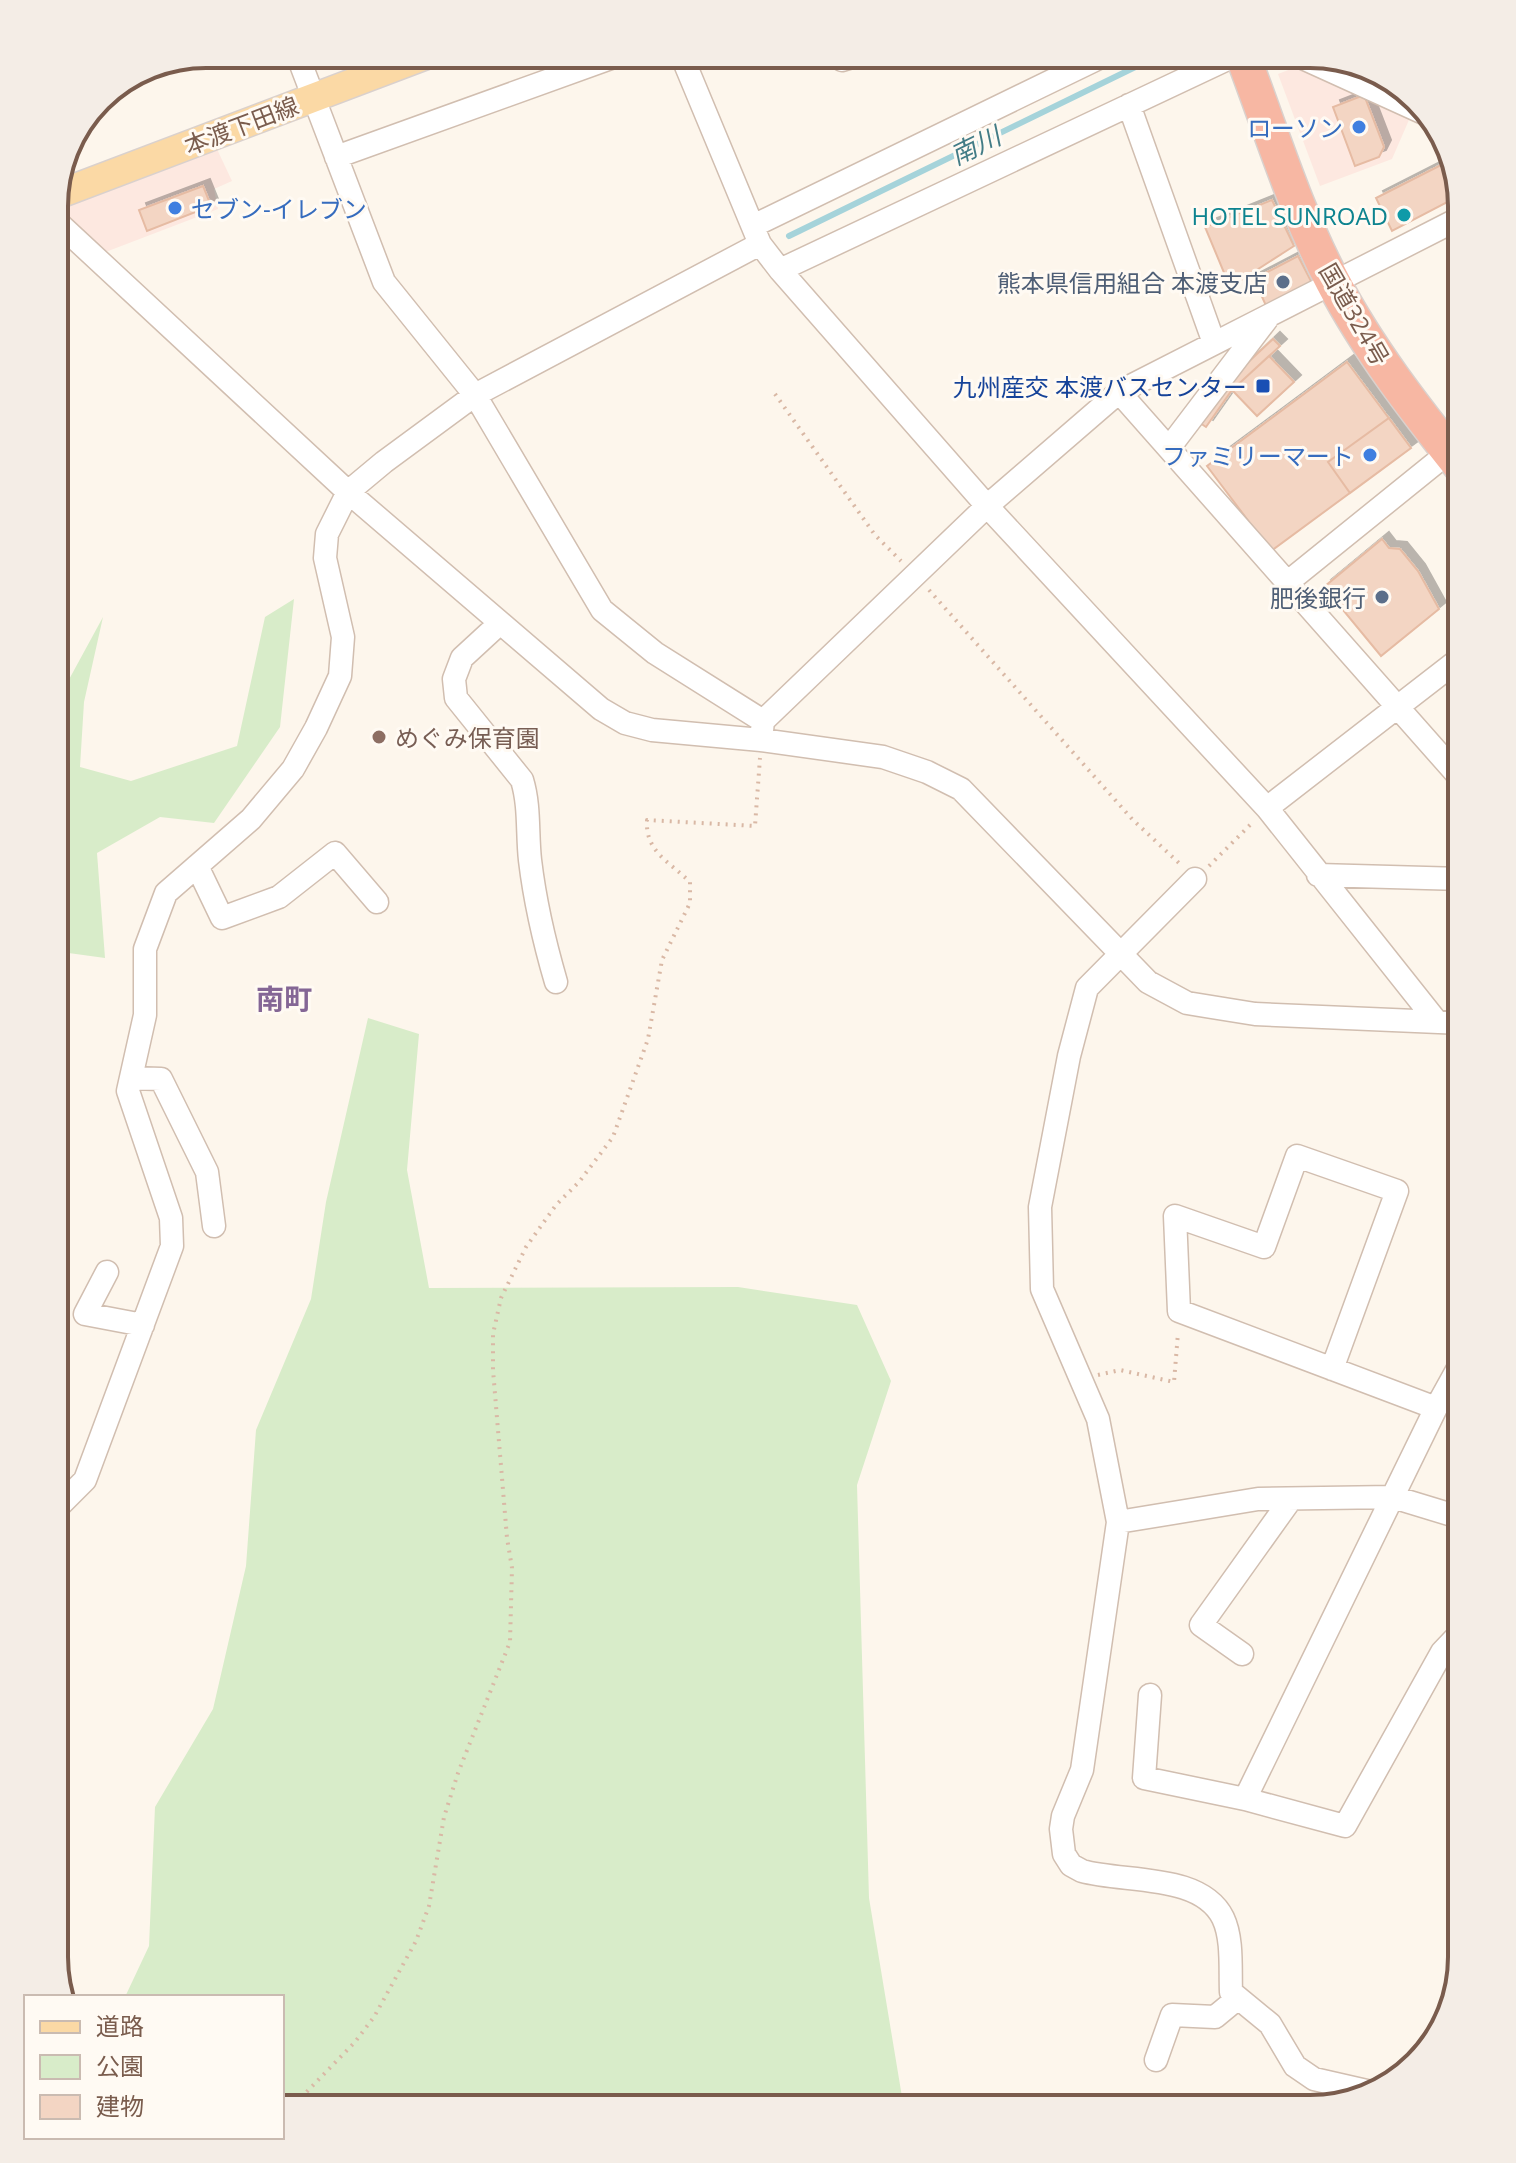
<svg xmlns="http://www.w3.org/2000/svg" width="1516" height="2163" font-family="'Open Sans','Noto Sans JP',sans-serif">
	<defs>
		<filter id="shadow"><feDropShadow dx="7" dy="-7" stdDeviation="0" flood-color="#0004"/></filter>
	</defs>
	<rect width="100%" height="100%" fill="#fdf6ec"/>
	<path fill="#fde8e0" d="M1301,65L1412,113L1392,159L1320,186L1278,74Z
		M216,147L232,181L214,189L218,209L103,253L56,211Z"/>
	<path fill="#d8ecc9" d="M294,599L280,727L214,823L160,817L97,853L105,958L54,951V707L103,617L84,702L80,767L131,781L237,746L265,617Z
		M368,1018L419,1034L407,1170L429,1288L738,1287L857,1305L891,1381L857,1485L869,1898L904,2109H282V1997H125L149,1946L155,1807L213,1709L246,1566L256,1430L311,1299L326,1202Z"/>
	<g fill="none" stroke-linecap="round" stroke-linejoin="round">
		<path stroke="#a5d3da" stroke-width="6" d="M789,236L1162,54"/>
	</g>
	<path fill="#f3d5c3" stroke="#e6bba3" stroke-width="2" filter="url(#shadow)" d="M1364,95L1384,147L1379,157L1355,166L1333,107Z
		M1441,165L1453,172L1459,196L1392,231L1376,198Z
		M203,186L211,206L147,231L139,210Z
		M1272,200L1294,246L1230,287L1205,227Z
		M1298,256L1313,285L1267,308L1254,279Z
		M1273,339L1280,346L1232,390L1206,427L1197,421L1226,383Z
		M1269,356L1294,382L1257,416L1232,390Z
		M1347,362L1411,448L1271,551L1207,466Z
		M1389,418L1411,448L1350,493L1328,462Z
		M1382,539L1389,548L1400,549L1418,571L1439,609L1381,656L1324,587Z"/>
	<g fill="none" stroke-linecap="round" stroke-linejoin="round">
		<defs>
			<path id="minor" d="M297,54L384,282L475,395L602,610L655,653L763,721
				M681,54L760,244L780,270L987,506L1267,808L1437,1022
				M840,54L842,60L862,54
				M1294,54L1426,114
				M1129,105L1214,343
				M336,157L622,54
				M54,219L348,492L601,709L625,723L652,730L761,740L883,757L927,772L961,789L1148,982L1187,1003L1255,1014L1462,1023
				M753,226L1107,54
				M780,270L1238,54
				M1119,392L1462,780
				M1169,448L1267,319
				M1288,582L1449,452
				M500,623L462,658L454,679L456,698L522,780C530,806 527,833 530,860C535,902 544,941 556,982
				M761,740L763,721L987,506L1119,392L1462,217
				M1267,808L1462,657
				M197,866L222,918L279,897L335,853L377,902
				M1318,875L1462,879
				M1195,879L1087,988L1069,1056L1040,1207L1042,1289L1098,1419L1118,1522L1082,1770L1063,1816L1061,1829L1064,1854L1071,1865L1082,1871C1125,1883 1201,1873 1223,1918C1233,1939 1230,1969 1231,1992L1270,2024L1295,2066L1314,2079L1371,2092
				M131,1078L161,1079L207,1172L214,1226
				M107,1272L85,1314L143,1325
				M1332,1369L1397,1191L1297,1156L1264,1247L1175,1216L1179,1311L1436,1408
				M54,1511L85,1480L172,1246L171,1218L128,1091L145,1015V949L166,893L251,819L293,769L316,728L340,676L343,637L325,558L327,534L348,492L384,462L475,395L760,244
				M1118,1522L1258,1499L1393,1497L1462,1518
				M1242,1654L1201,1625L1291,1499
				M1150,1695L1144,1778L1245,1799L1436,1408L1462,1361
				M1245,1799L1345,1826L1442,1652L1462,1631
				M1156,2060L1172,2015L1215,2017L1238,1998"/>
			<path id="major" d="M54,196L429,54"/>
			<path id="highway" d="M1242,54C1271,130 1295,210 1333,282C1368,349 1415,409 1462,468"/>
		</defs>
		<use href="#minor" stroke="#d1beb0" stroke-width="25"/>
		<use href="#major" stroke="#dad1cd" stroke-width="31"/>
		<use href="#highway" stroke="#dad1cd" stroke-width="37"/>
		<path stroke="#d9b8a5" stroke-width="4" stroke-dasharray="2 6" stroke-linecap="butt" d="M775,394L875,535L901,561
			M929,590L1132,819L1180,864
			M1209,866L1254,821
			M1098,1375L1120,1370L1174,1382L1178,1333
			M290,2109L355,2042L374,2017L416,1941L429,1906L444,1817L458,1773L510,1642L512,1568L507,1538L493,1370V1334L501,1298L526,1247L556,1205L579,1182L613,1137L648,1039L662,960L690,903V882C670,862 645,852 647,820L755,826L760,758"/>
		<use href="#minor" stroke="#fff" stroke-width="22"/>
		<use href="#major" stroke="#fbd9a5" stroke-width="28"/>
		<use href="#highway" stroke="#f7b7a3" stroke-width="34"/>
	</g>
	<g fill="#3f7fe0" stroke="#fffaf3" stroke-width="3">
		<circle cx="1359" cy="127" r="8"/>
		<circle cx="175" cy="208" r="8"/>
		<circle cx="1370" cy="455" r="8"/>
	</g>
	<circle fill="#0f9aa8" stroke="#fffaf3" stroke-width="3" cx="1404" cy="215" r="8"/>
	<g fill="#5c6f8a" stroke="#fffaf3" stroke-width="3">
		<circle cx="1283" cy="282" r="8"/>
		<circle cx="1382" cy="597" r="8"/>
	</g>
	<rect fill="#1a4fb4" stroke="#fffaf3" stroke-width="3" x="1255" y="378" width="16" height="16" rx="4"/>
	<circle fill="#8d6e63" stroke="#fffaf3" stroke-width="3" cx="379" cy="737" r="8"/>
	<g text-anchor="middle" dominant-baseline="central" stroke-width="6" stroke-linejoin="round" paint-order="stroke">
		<g font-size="24" fill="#7a5c4d" stroke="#fffaf3">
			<text transform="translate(241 125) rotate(-21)">本渡下田線</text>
			<text transform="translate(1355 314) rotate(60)">国道324号</text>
		</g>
		<g font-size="24" fill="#366cbe" stroke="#fffaf3" text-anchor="end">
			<text x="1343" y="127">ローソン</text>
			<text x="191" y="208" text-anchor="start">セブン-イレブン</text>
			<text x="1354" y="455">ファミリーマート</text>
		</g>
		<g font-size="24" fill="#0d838f" stroke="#fffaf3" text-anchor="end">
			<text x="1388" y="215">HOTEL SUNROAD</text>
		</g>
		<g font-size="24" fill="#4e5e75" stroke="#fffaf3" text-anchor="end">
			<text x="1267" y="282">熊本県信用組合 本渡支店</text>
			<text x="1366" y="597">肥後銀行</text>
		</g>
		<g font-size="24" fill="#164399" stroke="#fffaf3" text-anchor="end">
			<text x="1247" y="386">九州産交 本渡バスセンター</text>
		</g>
		<g font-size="24" fill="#785e54" stroke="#fffaf3" text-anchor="start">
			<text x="395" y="737">めぐみ保育園</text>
		</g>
		<g font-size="26" font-style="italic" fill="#437c86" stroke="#fffaf3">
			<text transform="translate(975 145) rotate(-26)">南川</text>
		</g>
		<g font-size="28" font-weight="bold" fill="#846695" stroke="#fffaf3">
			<text x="284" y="998">南町</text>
		</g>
	</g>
	<path d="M0 0H1516V2163H0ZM206 68H1310A138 138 0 0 1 1448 206V1957A138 138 0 0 1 1310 2095H206A138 138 0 0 1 68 1957V206A138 138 0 0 1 206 68Z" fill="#f4ede6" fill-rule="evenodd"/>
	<path fill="none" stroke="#7a5c4d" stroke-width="4" d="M206 68H1310A138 138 0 0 1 1448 206V1957A138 138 0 0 1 1310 2095H206A138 138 0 0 1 68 1957V206A138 138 0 0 1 206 68Z"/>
	<rect x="24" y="1995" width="260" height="144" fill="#fffaf3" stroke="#cabbb1" stroke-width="2"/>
	<rect x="40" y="2021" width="40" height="12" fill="#fbd9a5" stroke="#cabbb1" stroke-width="2"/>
	<text x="96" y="2035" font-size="24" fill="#7a5c4d">道路</text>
	<rect x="40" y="2055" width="40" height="24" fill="#d8ecc9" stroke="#cabbb1" stroke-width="2"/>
	<text x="96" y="2075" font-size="24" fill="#7a5c4d">公園</text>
	<rect x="40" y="2095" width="40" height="24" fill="#f3d5c3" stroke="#cabbb1" stroke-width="2"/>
	<text x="96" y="2115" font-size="24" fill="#7a5c4d">建物</text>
</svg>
